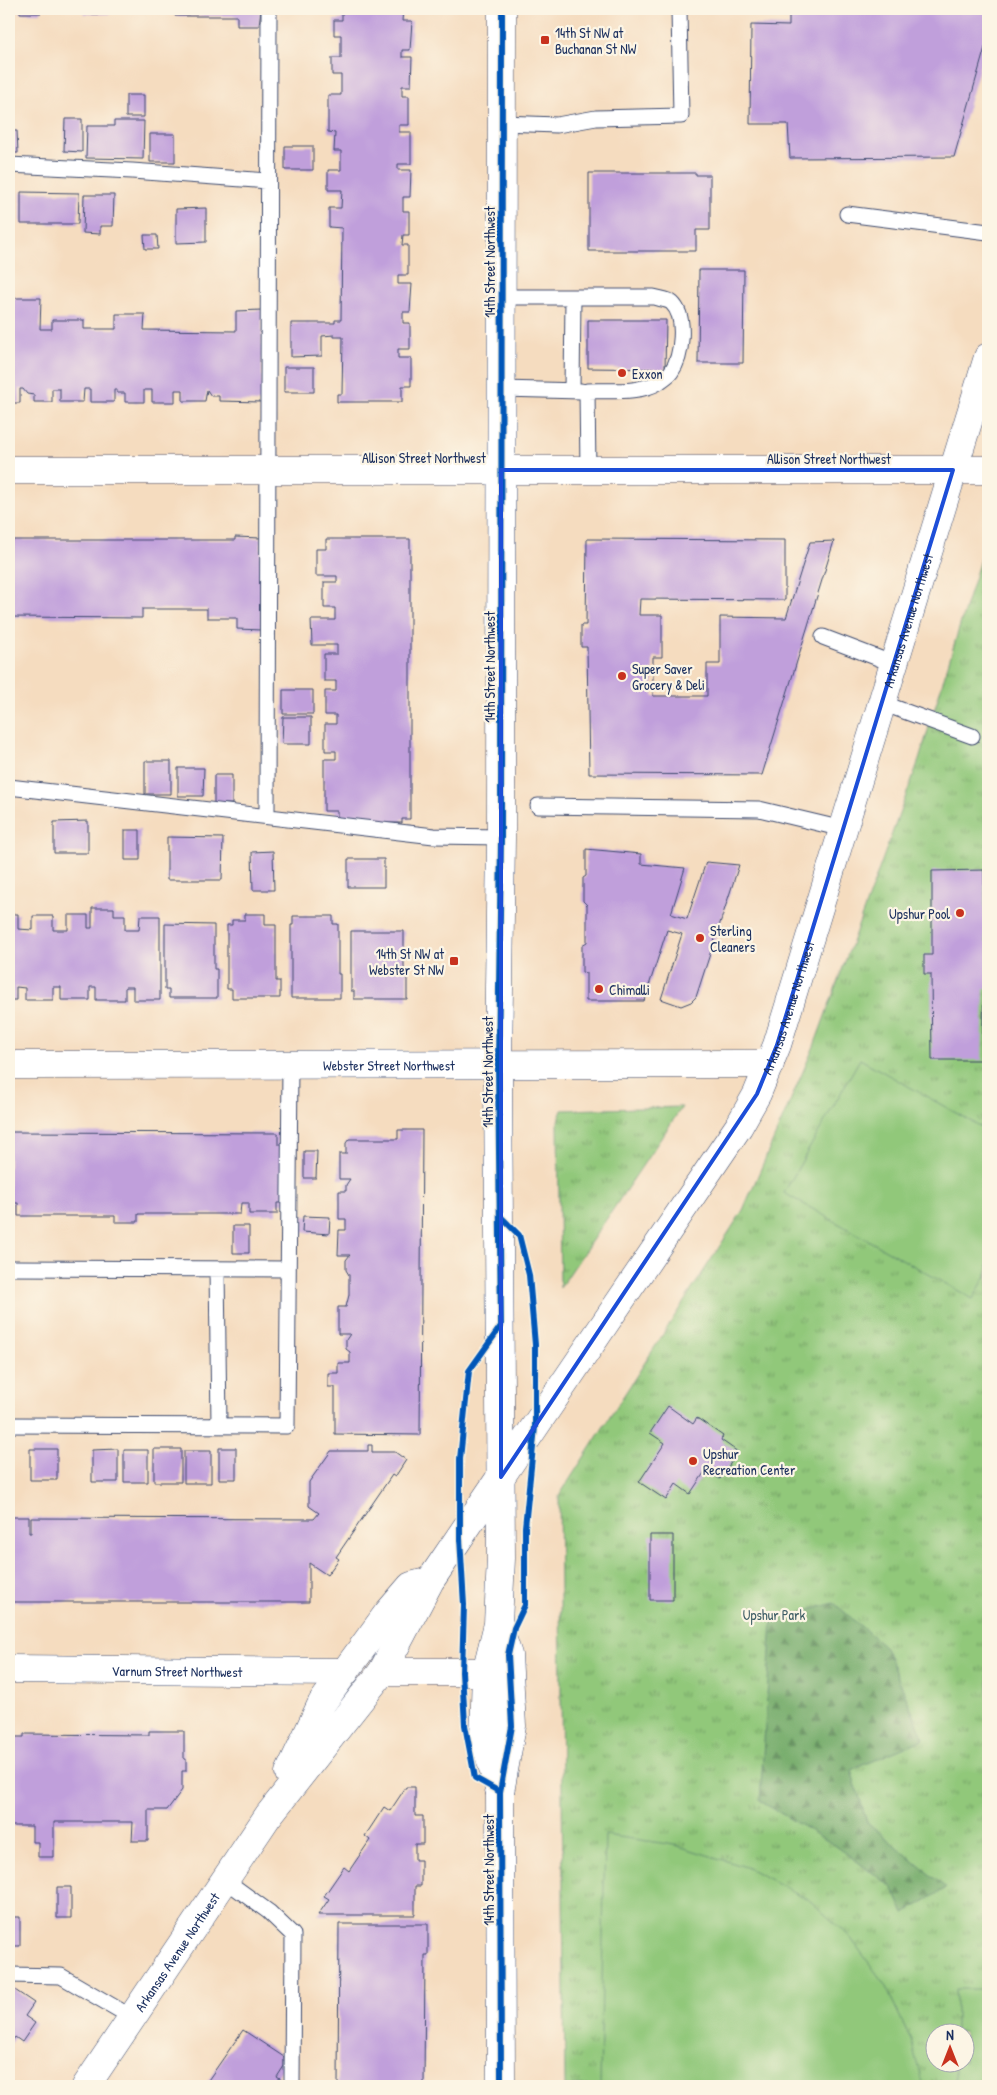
<svg xmlns="http://www.w3.org/2000/svg" width="997" height="2095" font-family="'Patrick Hand',sans-serif">
	<defs>
		<pattern id="grass-tufts" width="24" height="20" patternUnits="userSpaceOnUse" patternTransform="scale(1.25)"><rect width="24" height="20" fill="#91c87a"/><path d="M3 7l-1-3M5 7V3M7 7l1-3M15 17l-1-3M17 17v-4M19 17l1-3" fill="none" stroke="#76a367"/></pattern>
		<pattern id="forest-firs" width="22" height="20" patternUnits="userSpaceOnUse" patternTransform="scale(1.25)"><rect width="22" height="20" fill="#74ac6a"/><path d="M5 1l3.5 6h-7zM16 11l3.5 6h-7z" fill="#5e8c5a"/></pattern>
	</defs>
	<rect width="100%" height="100%" fill="#fcf5e5"/>
	<filter id="ink" filterUnits="userSpaceOnUse"><feTurbulence type="fractalNoise" baseFrequency=".02" numOctaves="2"/><feDisplacementMap in="SourceGraphic" scale="10" xChannelSelector="R" yChannelSelector="G"/><feConvolveMatrix kernelMatrix="1 2 1 2 8 2 1 2 1" color-interpolation-filters="sRGB"/></filter>
	<filter id="wash" filterUnits="userSpaceOnUse"><feTurbulence type="fractalNoise" baseFrequency=".0096" numOctaves="4" result="noise"/><feDisplacementMap in="SourceGraphic" scale="20" xChannelSelector="R" yChannelSelector="G"/><feGaussianBlur stdDeviation="1.12" result="paint"/><feColorMatrix in="noise" values="0 0 0 0 0 0 0 0 0 0 0 0 0 0 0 0 0 1.4 0 .05"/><feComposite in="paint" operator="in"/></filter>
	<g filter="url(#wash)">
		<rect width="100%" height="100%" fill="#f5dcbf"/>
		<path fill="url(#grass-tufts)" stroke="#567c6c" fill-rule="evenodd" d="M988,533V2086H565L559,1496L743,1210L814,1046L919,760ZM934,2032H964V2062H934Z
			M682,1107L560,1288L558,1121L562,1110Z"/>
		<path fill="url(#forest-firs)" stroke="#486e64" d="M834,1603L885,1647L924,1739L851,1770L867,1822L946,1888L904,1914L892,1887L836,1846L760,1801L772,1621Z"/>
		<path fill="#91c87a" stroke="#567c6c" d="M860,1059L988,1131V1272L973,1299L784,1193Z
			M605,1835L675,1845L746,1867L808,1899L850,1937L885,1985L911,2040L923,2086H600Z
			M956,1989H988V2086H955V2063L964,2062V2032H956Z"/>
		<g id="blocks">
			<path fill="#c09fdb" d="M20,9H41V13H20Z
				M84,9H110V14H84Z
				M175,9H261L259,26H237V16H175Z
				M342,9H403L402,21H412L410,50H402V57H412L411,86H402V96H409V125H399V132H411V164H398V170H411L410,197H403V211H409V235H403L402,245H408V275H398V284H412L410,312H403V323H410V349H398V358H411V386H402V402H337V394H342L343,337H334V335L322,336V356L291,357V323H335V320H341L342,228L329,227V208H341L342,190H328V170H341V151H334L335,133L328,132V95H341V75H332V58H341V35H334V20H342Z
				M789,9H988V37L954,157L790,158L788,124H750L751,25L789,26Z
				M126,95H144V117H126Z
				M65,119H82V152L64,151Z
				M114,121H144L143,159L86,158L87,126H114Z
				M9,131H17L18,153H9Z
				M150,134H175V162H150Z
				M285,146H313V170H285Z
				M589,173H696V175H710V230H696V251H589Z
				M21,192L79,193L78,224H21Z
				M84,195H114L113,226H100V234L83,233Z
				M206,208V242L176,243V209Z
				M144,235H157L158,249H145Z
				M699,270H744L743,363H698Z
				M9,298H41L40,329H52V320H84V329H116V314H145L144,330L236,331V311L262,310V402L219,401V396H211L207,390L205,401H183V390H175V402H152V390H144V402H125V393H117V390H114V402H90V389H84L83,402H60V389H52V402H34V395L27,394L23,389H20V403H9Z
				M588,320H666L665,369L588,368Z
				M284,367H314V392H284Z
				M235,537L261,538V630L237,629V618H207V609H142V618L9,617V540H235Z
				M326,539H410V819H402V823H337V811H324V759H336V751H325V724H336V715H325V691H336V681H324V654H337V645H312L311,620H335V608H324V582H337V576H316V549H326Z
				M587,539L785,540V600L640,599L639,615H662V657H653V696H707V664H720V617L786,618L810,542L834,541L762,775L589,774L587,647H581V625H586Z
				M283,690H313V714H283Z
				M283,717H311V744H282Z
				M145,761H171V794H145Z
				M178,768H204L203,796H178Z
				M214,775H232V804H214Z
				M88,821V853H54V822Z
				M125,830H140V860H125Z
				M167,837L223,838L222,880H167Z
				M586,849L641,854V864L685,868L671,914L687,919L706,862L739,865L696,997L691,1002L681,1006L661,999L682,934L667,930L644,1001H586V973L582,972V945L587,942V905L583,901V878L586,876Z
				M273,851L274,890H253L252,852Z
				M348,859H384V887H348Z
				M984,870L985,942H988V988H984L982,1060H932L931,974H924V955H932V871Z
				M92,908H114V915H125V930H139L140,916H160V1000H133V987H125V1000H96V987H90V1000H61V987H53V1000H25V988L16,987V1000H9V914H18V929L33,930V916H53V930H68V915H88V928H92Z
				M245,914H265V925H276V981H280V998H232V989H227V925H232V920H245Z
				M293,916H333V924H338V974H340V998H291V925H293Z
				M165,924L214,925V969H217V998H169V990H165Z
				M351,931H404V970H407V999H354V991H351Z
				M398,1130H422L420,1435L335,1434V1387H328V1373H338V1363H350V1352L346,1349V1340L350,1334H338V1307H346L349,1295V1275L346,1270V1260L350,1255H338L339,1230H346V1219H339V1191H346V1185L350,1179H339V1154H346V1143L349,1139H398Z
				M9,1132L278,1133V1144H287V1203H277V1214H249V1203H241L240,1214H138V1222H115V1216H18V1203H12V1216H9Z
				M304,1151H317L316,1178H304Z
				M303,1216L330,1217L329,1234L302,1232Z
				M233,1226H249V1253H233Z
				M668,1406L693,1424L697,1418L723,1436L721,1440L738,1452L720,1479L706,1470L690,1494L676,1484L666,1500L639,1482L665,1443L650,1433Z
				M368,1445H372V1452H395L406,1460L395,1477L392,1475L336,1557L339,1559L327,1575L309,1563V1602H9V1517H29V1533H31V1518L314,1519L319,1513L309,1506V1482L331,1451H368Z
				M219,1448H236V1479H219Z
				M30,1449H57V1480H30Z
				M118,1449V1482H92V1450Z
				M154,1449H181V1482H154Z
				M124,1450H148V1482H124Z
				M184,1451H211V1483H184Z
				M650,1535H673V1600H650Z
				M149,1731H184V1759H186V1771H182V1790L167,1810H148V1841H132L133,1822H54V1857H38V1842H32V1826H9V1737H24V1734L149,1735Z
				M406,1787H415V1816H423V1844H415V1860H421V1886H415V1915H318L329,1899L324,1896L344,1867L349,1871L370,1840L365,1836L384,1807L390,1811Z
				M57,1887H71V1918H57Z
				M9,1917H20V1946H9Z
				M339,1924H428V1955H425L424,2086H338Z
				M9,1986L34,2003L25,2016L35,2023L22,2042L15,2037L9,2046Z
				M243,2030L284,2057V2066L277,2077L283,2081V2086H204Z"/>
		</g>
	</g>
	<g filter="url(#ink)">
		<use href="#blocks" fill-opacity="0" stroke="#3c496d" stroke-width="1"/>
		<g fill="none" stroke-linecap="round" stroke-linejoin="round">
			<defs>
				<path id="lane" d="M502,123L557,125L596,118L681,116L679,9
					M9,165L132,171L268,181
					M847,214L988,232
					M501,297H654C660,299 668,299 672,303C687,317 682,357 671,372C668,376 662,379 659,382C639,394 609,390 587,391L588,470
					M502,389L581,391
					M572,390L573,297
					M823,637L894,664
					M882,703L972,736
					M9,787L434,836L501,837
					M538,806L759,809L843,829
					M267,816L269,9
					M9,1268L288,1269
					M217,1269L219,1425
					M9,1425L287,1426L290,1065
					M225,1880L269,1912L293,1935L292,2086
					M9,1975L61,1976L133,2018"/>
				<g id="street">
					<path id="s1" d="M9,1065L770,1064"/>
					<path id="s2" d="M9,1669L345,1672"/>
					<path d="M382,1672H486"/>
				</g>
				<g id="secondary">
					<path d="M9,470H988"/>
					<path d="M499,1628L508,1655L512,1726L500,1792L501,2086"/>
					<path d="M289,1773L322,1703L387,1614L411,1586L426,1582"/>
					<path d="M500,1792L484,1737L486,1672L498,1624L501,1558L498,1065L501,837L502,9"/>
					<path id="s3" d="M86,2086L268,1816L382,1672L430,1581L739,1126L757,1094L777,1045L988,357"/>
				</g>
			</defs>
			<use href="#lane" stroke="#3c496d" stroke-width="17"/>
			<use href="#street" stroke="#3c496d" stroke-width="29"/>
			<use href="#secondary" stroke="#3c496d" stroke-width="29"/>
			<use href="#lane" stroke="#fff" stroke-width="15"/>
			<use href="#street" stroke="#fff" stroke-width="28"/>
			<use href="#secondary" stroke="#fff" stroke-width="28"/>
			<defs>
				<path id="cycleway" d="M500,1216L519,1235L529,1275L535,1345V1427L525,1527V1605L514,1628L508,1655L512,1726L500,1792L501,2086
					M500,1792L475,1778L465,1725L462,1672L464,1605L460,1538V1459L469,1371L501,1326L498,1065L501,837L502,9"/>
			</defs>
			<use href="#cycleway" stroke="#fcf5e5" stroke-width="9"/>
			<use href="#cycleway" stroke="#0057b8" stroke-width="6"/>
		</g>
	</g>
	<path fill="none" stroke="#1d4ed8" stroke-width="4" stroke-linejoin="round" d="M501,470H953L777,1045L757,1094L501,1477Z"/>
	<g fill="#c8321e" stroke="#fcf5e5" stroke-width="2">
		<rect x="540" y="35" width="10" height="10" rx="2.5"/>
		<circle cx="622" cy="373" r="5"/>
		<circle cx="622" cy="676" r="5"/>
		<circle cx="960" cy="913" r="5"/>
		<circle cx="700" cy="938" r="5"/>
		<rect x="449" y="956" width="10" height="10" rx="2.5"/>
		<circle cx="599" cy="989" r="5"/>
		<circle cx="693" cy="1461" r="5"/>
	</g>
	<g text-anchor="middle" dominant-baseline="central" stroke-width="4.5" stroke-linejoin="round" paint-order="stroke">
		<g font-size="14" fill="#1b2f5e" stroke="#fcf5e5" text-anchor="start">
			<text x="555" y="32">14th St NW at<tspan x="555" dy="16">Buchanan St NW</tspan></text>
			<text x="632" y="373">Exxon</text>
			<text x="632" y="668">Super Saver<tspan x="632" dy="16">Grocery &amp; Deli</tspan></text>
			<text x="950" y="913" text-anchor="end">Upshur Pool</text>
			<text x="710" y="930">Sterling<tspan x="710" dy="16">Cleaners</tspan></text>
			<text x="444" y="953" text-anchor="end">14th St NW at<tspan x="444" dy="16">Webster St NW</tspan></text>
			<text x="609" y="989">Chimalli</text>
			<text x="703" y="1453">Upshur<tspan x="703" dy="16">Recreation Center</tspan></text>
		</g>
		<g font-size="14" fill="#1b2f5e" stroke="#fcf5e5">
			<text transform="translate(489 262) rotate(-90)">14th Street Northwest</text>
			<text x="424" y="457">Allison Street Northwest</text>
			<text x="829" y="458">Allison Street Northwest</text>
			<text stroke="none"><textPath href="#s3" startOffset="1696">Arkansas Avenue Northwest</textPath></text>
			<text transform="translate(489 667) rotate(-90)">14th Street Northwest</text>
			<text stroke="none"><textPath href="#s3" startOffset="1291">Arkansas Avenue Northwest</textPath></text>
			<text stroke="none"><textPath href="#s1" startOffset="380">Webster Street Northwest</textPath></text>
			<text transform="translate(487 1072) rotate(-90)">14th Street Northwest</text>
			<text stroke="none"><textPath href="#s2" startOffset="168">Varnum Street Northwest</textPath></text>
			<text transform="translate(488 1870) rotate(-90)">14th Street Northwest</text>
			<text stroke="none"><textPath href="#s3" startOffset="162">Arkansas Avenue Northwest</textPath></text>
		</g>
		<g font-size="14" fill="#3e5d66" stroke="#fcf5e5">
			<text x="774" y="1614">Upshur Park</text>
		</g>
	</g>
	<rect width="997" height="2095" fill="none" stroke="#fcf5e5" stroke-width="30"/>
	<g transform="translate(950 2048)"><circle r="24" fill="#fcf5e5" stroke="#a2a6af"/>
	<path d="M0-4L9 19L0 12L-9 19Z" fill="#c8321e"/>
	<text y="-8" font-size="14" font-weight="bold" text-anchor="middle" fill="#1b2f5e">N</text>
	</g>
</svg>
